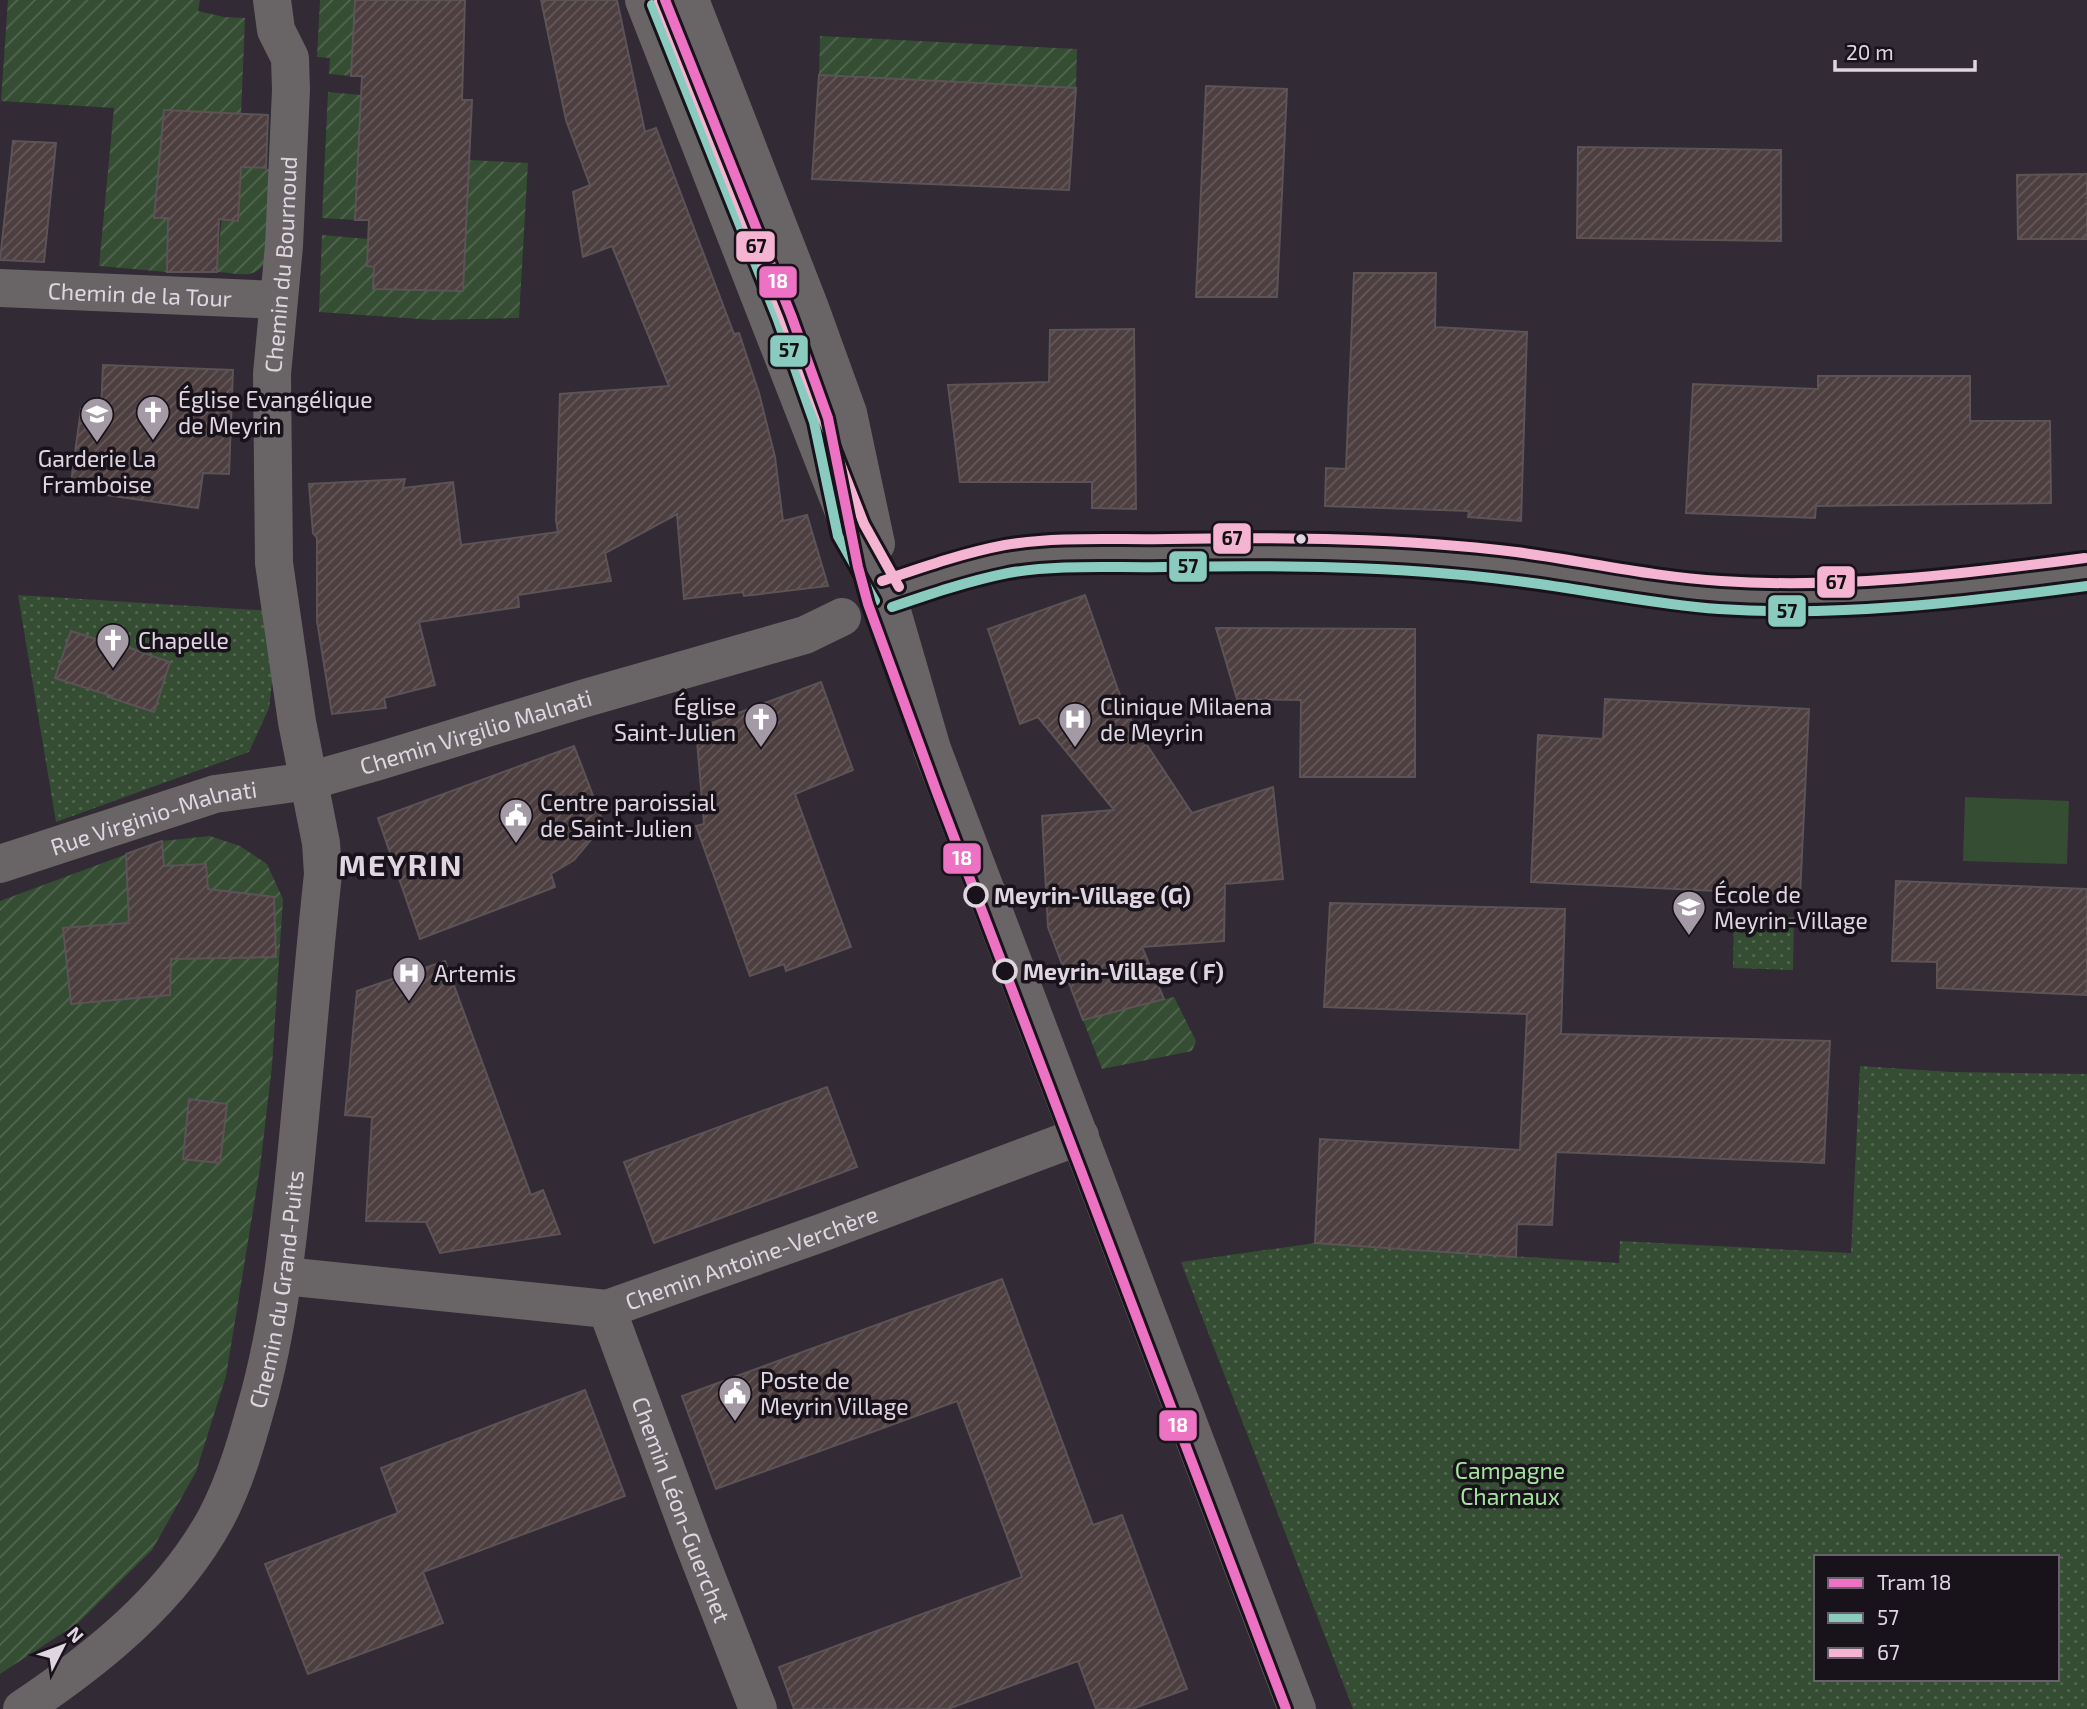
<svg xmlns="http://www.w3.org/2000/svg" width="2087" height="1709" font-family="'Exo 2',sans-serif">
	<defs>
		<pattern id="grass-dots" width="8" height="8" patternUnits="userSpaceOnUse" patternTransform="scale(1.75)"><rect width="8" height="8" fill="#354e33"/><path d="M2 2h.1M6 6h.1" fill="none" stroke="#526750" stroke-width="1.8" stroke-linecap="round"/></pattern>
		<pattern id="garden-furrows" width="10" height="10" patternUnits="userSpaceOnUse" patternTransform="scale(1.75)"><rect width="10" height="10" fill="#354e33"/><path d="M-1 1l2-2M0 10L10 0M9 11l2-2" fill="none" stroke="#526750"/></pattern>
		<pattern id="building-hatch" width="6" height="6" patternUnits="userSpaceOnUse" patternTransform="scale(1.75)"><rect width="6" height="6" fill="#4d3e40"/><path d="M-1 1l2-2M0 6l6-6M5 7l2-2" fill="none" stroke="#66595b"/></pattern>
	</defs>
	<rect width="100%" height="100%" fill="#322a34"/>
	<path fill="url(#grass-dots)" fill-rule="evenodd" d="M18,595L272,611L276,647L269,708L249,752L56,822Z
		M1734,915L1794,917L1793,970L1733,968Z
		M1860,1066L1952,1072L2087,1074V1709H1353L1181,1262L1315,1243L1619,1263L1620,1241L1851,1253ZM1816,1557H2057V1679H1816Z"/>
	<path fill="url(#garden-furrows)" d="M8,0H200L198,11L224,17L245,18L241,114L164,111L154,217L196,219L167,272L99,266L114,108L1,101Z
		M320,0H355L351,76L329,74L330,58L317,57Z
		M820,36L1077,49L1076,88L819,75Z
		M328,92L361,95L355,220L322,218Z
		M469,160L528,163L519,318L434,320L319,312L322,235L368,239L367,266L374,267L373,289L463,291Z
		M226,167L270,169L267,259C256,281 239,273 217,272Z
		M210,836L240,846L267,864L283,899L272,1066L260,1168L226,1376L196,1472L152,1550L78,1623L0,1674V901L162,841Z
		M1174,997L1196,1041L1192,1051L1102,1069L1083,1020Z"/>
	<path fill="#354e33" d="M1965,797L2069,801L2067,864L1963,861Z"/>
	<path fill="url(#building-hatch)" stroke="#5c5357" stroke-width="2" d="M355,0H465L462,100H472L463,291L373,289L374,267L367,266L369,220H355L362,76H351Z
		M541,0H617L645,132L656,128L734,334L739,333L759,393L775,457L783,521L807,515L828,586L744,596L743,592L684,599L677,514L605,553L611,581L518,595L519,607L419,622L435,685L384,698L386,708L332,714L317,621V538L313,533L309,484L405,479L403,488L453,482L461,545L558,532L556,520L560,394L669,386L612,246L583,257L573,192L590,185L566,120Z
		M819,75L1076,88L1069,190L812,179Z
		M1206,86L1287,89L1277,297H1196Z
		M164,110L268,115L266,168L241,167L238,221L219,219L217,272H167L168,218H154Z
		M13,141L56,143L44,262L0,260Z
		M1578,147L1781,150V241L1577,238Z
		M2087,174V239H2018L2017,175Z
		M1354,273H1436L1435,327L1527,332L1521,521L1468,517L1469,511L1325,506L1326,468L1346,469Z
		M1134,329L1136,509L1092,508V482H960L948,385L1049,382L1050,330Z
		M103,365L233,370L229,474L203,473L198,508L70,490L81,409L101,412Z
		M1818,376H1970V421H2050L2051,503L1816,506L1815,518L1686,513L1693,384L1818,389Z
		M1085,595L1118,690L1133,724L1192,813L1273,787L1283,879L1225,884L1224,941L1142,947L1164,999L1083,1020L1048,927L1042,816L1114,810L1038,717L1020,724L988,629Z
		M1216,628L1415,629V777H1300L1301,700L1237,699Z
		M71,631L126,649L127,647L170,662L154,712L111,698L112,696L55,678Z
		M821,682L853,770L795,794L851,947L786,971L784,964L750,976L696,826L704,824L696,729Z
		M1605,699L1809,709L1800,895L1531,882L1538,735L1603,739Z
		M574,746L607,832L594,836L574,860L551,874L555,887L420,939L378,818Z
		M162,841L164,866L206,864L208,889L274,897L276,957L171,959L170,995L71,1004L63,928L129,923L126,854Z
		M1896,881L2087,889V995L1937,988V962L1892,961Z
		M1330,903L1565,909L1561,1034L1830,1041L1824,1163L1556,1152L1552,1225L1517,1224L1516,1257L1315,1243L1320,1139L1520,1150L1527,1014L1324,1007Z
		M445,961L531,1195L543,1190L560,1234L440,1253L426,1222L366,1221L372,1117L345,1115L357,991Z
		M827,1087L857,1167L654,1243L624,1162Z
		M189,1099L227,1104L220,1163L183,1159Z
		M1002,1279L1093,1525L1122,1515L1187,1689L1132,1709H1096L1078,1661L948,1709H794L779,1667L1022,1577L957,1401L716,1489L682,1396Z
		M585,1390L625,1496L423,1572L443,1623L308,1674L265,1564L398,1513L381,1468Z"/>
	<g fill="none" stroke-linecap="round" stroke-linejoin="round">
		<path stroke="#4c444e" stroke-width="38" stroke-dasharray="38 19" stroke-linecap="butt" d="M666,0L709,116"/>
		<g stroke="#696566" stroke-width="38">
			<path d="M644,0L851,530L887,594L932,749L1297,1709"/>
			<path d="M690,0L810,308L848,413L876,544"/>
			<path id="s1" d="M0,288L278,300"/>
			<path d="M887,594C927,580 967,566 1009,559C1059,551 1111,554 1161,553C1278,551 1396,551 1513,566C1581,574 1649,589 1718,595C1842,604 1964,588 2087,572"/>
			<path id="s2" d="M0,864L215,794L309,781L379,761L582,699L805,635L842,617"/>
			<path id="s3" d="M284,1276L607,1309L821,1233L1080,1136"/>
			<path id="s4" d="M607,1309L693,1542L758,1709"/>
			<path id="s5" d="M22,1709C97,1659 172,1599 216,1518C237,1478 248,1436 260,1393C281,1313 289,1231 297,1148C306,1057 313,965 323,874L321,843L297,722L274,563L272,374L284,246L291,90L290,58L276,30L272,0"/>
		</g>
		<defs>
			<path id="bus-1" d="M652,5L778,320L814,422L838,536L875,601
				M892,607C930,594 968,581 1008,573C1059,564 1113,568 1165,567C1280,565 1395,566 1509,580C1579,588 1649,604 1719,609C1842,617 1965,602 2087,586"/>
			<path id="bus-2" d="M659,0L864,524L899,587
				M882,581C923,567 963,553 1005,545C1059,536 1115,540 1169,539C1285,537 1401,538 1516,552C1584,561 1652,577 1721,581C1843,589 1964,574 2085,558"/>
		</defs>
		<use href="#bus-1" stroke="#18121a" stroke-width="16"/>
		<use href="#bus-2" stroke="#18121a" stroke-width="16"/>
		<use href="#bus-1" stroke="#89cbbe" stroke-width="10"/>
		<use href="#bus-2" stroke="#f5b5d2" stroke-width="10"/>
		<defs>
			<path id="tram-1" d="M665,0L791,315L828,418L858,567L868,604L936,790L1286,1709"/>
		</defs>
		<use href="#tram-1" stroke="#18121a" stroke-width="16"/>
		<use href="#tram-1" stroke="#ee72c3" stroke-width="10"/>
	</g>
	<defs>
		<symbol id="church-pin" viewBox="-11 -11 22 30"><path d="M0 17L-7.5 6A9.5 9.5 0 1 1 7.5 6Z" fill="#a39aa5" stroke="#18121a"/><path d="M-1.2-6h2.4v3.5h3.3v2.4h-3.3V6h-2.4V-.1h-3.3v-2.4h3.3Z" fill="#fff"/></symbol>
		<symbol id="school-pin" viewBox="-11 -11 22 30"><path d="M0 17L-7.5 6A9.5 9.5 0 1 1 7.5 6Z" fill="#a39aa5" stroke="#18121a"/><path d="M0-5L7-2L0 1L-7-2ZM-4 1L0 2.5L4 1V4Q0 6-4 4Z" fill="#fff"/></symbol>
		<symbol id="hospital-pin" viewBox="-11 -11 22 30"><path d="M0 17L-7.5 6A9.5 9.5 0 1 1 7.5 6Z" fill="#a39aa5" stroke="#18121a"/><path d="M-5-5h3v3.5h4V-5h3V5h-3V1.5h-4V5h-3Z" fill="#fff"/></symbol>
		<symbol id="civic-pin" viewBox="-11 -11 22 30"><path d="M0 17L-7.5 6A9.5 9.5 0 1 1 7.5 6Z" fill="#a39aa5" stroke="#18121a"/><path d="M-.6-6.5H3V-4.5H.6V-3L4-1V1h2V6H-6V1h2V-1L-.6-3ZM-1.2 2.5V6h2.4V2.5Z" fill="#fff"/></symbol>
	</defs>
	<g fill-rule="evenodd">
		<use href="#church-pin" x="134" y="393" width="38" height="52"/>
		<use href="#school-pin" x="78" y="395" width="38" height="52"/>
		<use href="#church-pin" x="94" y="621" width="38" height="52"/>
		<use href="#church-pin" x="742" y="700" width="38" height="52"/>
		<use href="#hospital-pin" x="1056" y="700" width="38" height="52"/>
		<use href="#civic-pin" x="497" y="796" width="38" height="52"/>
		<use href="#school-pin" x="1670" y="888" width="38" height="52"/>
		<use href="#hospital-pin" x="390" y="954" width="38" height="52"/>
		<use href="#civic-pin" x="716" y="1374" width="38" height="52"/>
	</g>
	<circle fill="#e0d6e2" stroke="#18121a" stroke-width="2.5" cx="1301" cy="539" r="6"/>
	<g fill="#18121a" stroke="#e0d6e2" stroke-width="3.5">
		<circle cx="976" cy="895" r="11"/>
		<circle cx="1005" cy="971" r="11"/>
	</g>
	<g text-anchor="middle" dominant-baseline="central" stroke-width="7" stroke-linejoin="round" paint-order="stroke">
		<g font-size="23" fill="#e0d6e2" stroke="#18121a">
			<text stroke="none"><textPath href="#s5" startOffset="1545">Chemin du Bournoud</textPath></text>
			<text stroke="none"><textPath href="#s1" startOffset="140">Chemin de la Tour</textPath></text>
			<text stroke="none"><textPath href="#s2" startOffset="495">Chemin Virgilio Malnati</textPath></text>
			<text stroke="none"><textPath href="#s2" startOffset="161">Rue Virginio-Malnati</textPath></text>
			<text stroke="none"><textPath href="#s3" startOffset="478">Chemin Antoine-Verchère</textPath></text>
			<text stroke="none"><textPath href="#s5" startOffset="513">Chemin du Grand-Puits</textPath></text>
			<text stroke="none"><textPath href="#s4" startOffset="214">Chemin Léon-Guerchet</textPath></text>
		</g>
		<g font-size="23" fill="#e0d6e2" stroke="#18121a" text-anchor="start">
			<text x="178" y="399">Église Evangélique<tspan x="178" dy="26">de Meyrin</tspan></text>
			<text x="97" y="458" text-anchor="middle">Garderie La<tspan x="97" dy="26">Framboise</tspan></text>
			<text x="138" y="640">Chapelle</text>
			<text x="736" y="706" text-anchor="end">Église<tspan x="736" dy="26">Saint-Julien</tspan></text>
			<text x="1100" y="706">Clinique Milaena<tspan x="1100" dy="26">de Meyrin</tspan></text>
			<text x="540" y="802">Centre paroissial<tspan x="540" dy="26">de Saint-Julien</tspan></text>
			<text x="1714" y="894">École de<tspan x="1714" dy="26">Meyrin-Village</tspan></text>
			<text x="434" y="973">Artemis</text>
			<text x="760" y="1380">Poste de<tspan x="760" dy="26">Meyrin Village</tspan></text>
		</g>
		<g font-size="23" font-weight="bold" fill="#e0d6e2" stroke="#18121a" text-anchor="start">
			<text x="994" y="895">Meyrin-Village (G)</text>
			<text x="1023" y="971">Meyrin-Village ( F)</text>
		</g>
		<g font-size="23" fill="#a4e49e" stroke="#18121a">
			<text x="1510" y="1470">Campagne<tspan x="1510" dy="26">Charnaux</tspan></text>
		</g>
		<g font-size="30" font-weight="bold" letter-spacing="2" fill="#e0d6e2" stroke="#18121a">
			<text x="401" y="864">MEYRIN</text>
		</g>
	</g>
	<g stroke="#18121a" stroke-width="2.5">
		<rect x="735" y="230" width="41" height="33" rx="7" fill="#f5b5d2"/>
		<rect x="758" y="265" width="40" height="34" rx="7" fill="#ee72c3"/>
		<rect x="769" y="334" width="40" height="34" rx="7" fill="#89cbbe"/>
		<rect x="1212" y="522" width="40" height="33" rx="7" fill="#f5b5d2"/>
		<rect x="1168" y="550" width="40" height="33" rx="7" fill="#89cbbe"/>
		<rect x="1816" y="565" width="40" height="34" rx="7" fill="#f5b5d2"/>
		<rect x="1767" y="594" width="40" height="34" rx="7" fill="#89cbbe"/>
		<rect x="942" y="842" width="40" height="33" rx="7" fill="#ee72c3"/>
		<rect x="1158" y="1409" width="40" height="33" rx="7" fill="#ee72c3"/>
	</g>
	<g font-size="19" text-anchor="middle" font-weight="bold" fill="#fff">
		<text x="778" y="288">18</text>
		<text x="962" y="865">18</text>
		<text x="1178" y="1432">18</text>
	</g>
	<g font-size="19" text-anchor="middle" font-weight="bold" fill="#111">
		<text x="756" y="253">67</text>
		<text x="789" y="357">57</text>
		<text x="1232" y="545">67</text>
		<text x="1188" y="573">57</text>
		<text x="1836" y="589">67</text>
		<text x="1787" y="618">57</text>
	</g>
	<rect x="1814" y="1555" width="245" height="126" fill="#18121a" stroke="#68606a" stroke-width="2"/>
	<rect x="1828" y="1578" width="35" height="10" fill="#ee72c3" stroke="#68606a" stroke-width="2"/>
	<text x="1877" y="1590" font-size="21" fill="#e0d6e2">Tram 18</text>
	<rect x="1828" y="1613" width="35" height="10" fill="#89cbbe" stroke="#68606a" stroke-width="2"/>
	<text x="1877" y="1625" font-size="21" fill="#e0d6e2">57</text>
	<rect x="1828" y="1648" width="35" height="10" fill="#f5b5d2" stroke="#68606a" stroke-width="2"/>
	<text x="1877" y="1660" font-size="21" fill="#e0d6e2">67</text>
	<g transform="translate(63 1646) rotate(48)" stroke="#18121a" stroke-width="5" paint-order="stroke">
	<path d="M0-5L12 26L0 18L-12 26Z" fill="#e0d6e2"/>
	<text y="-10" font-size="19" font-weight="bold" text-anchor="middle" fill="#e0d6e2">N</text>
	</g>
	<path d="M1835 60v10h140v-10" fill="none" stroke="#e0d6e2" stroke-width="3.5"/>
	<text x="1846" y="60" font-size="21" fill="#e0d6e2" stroke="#18121a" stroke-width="5" paint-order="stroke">20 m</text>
</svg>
